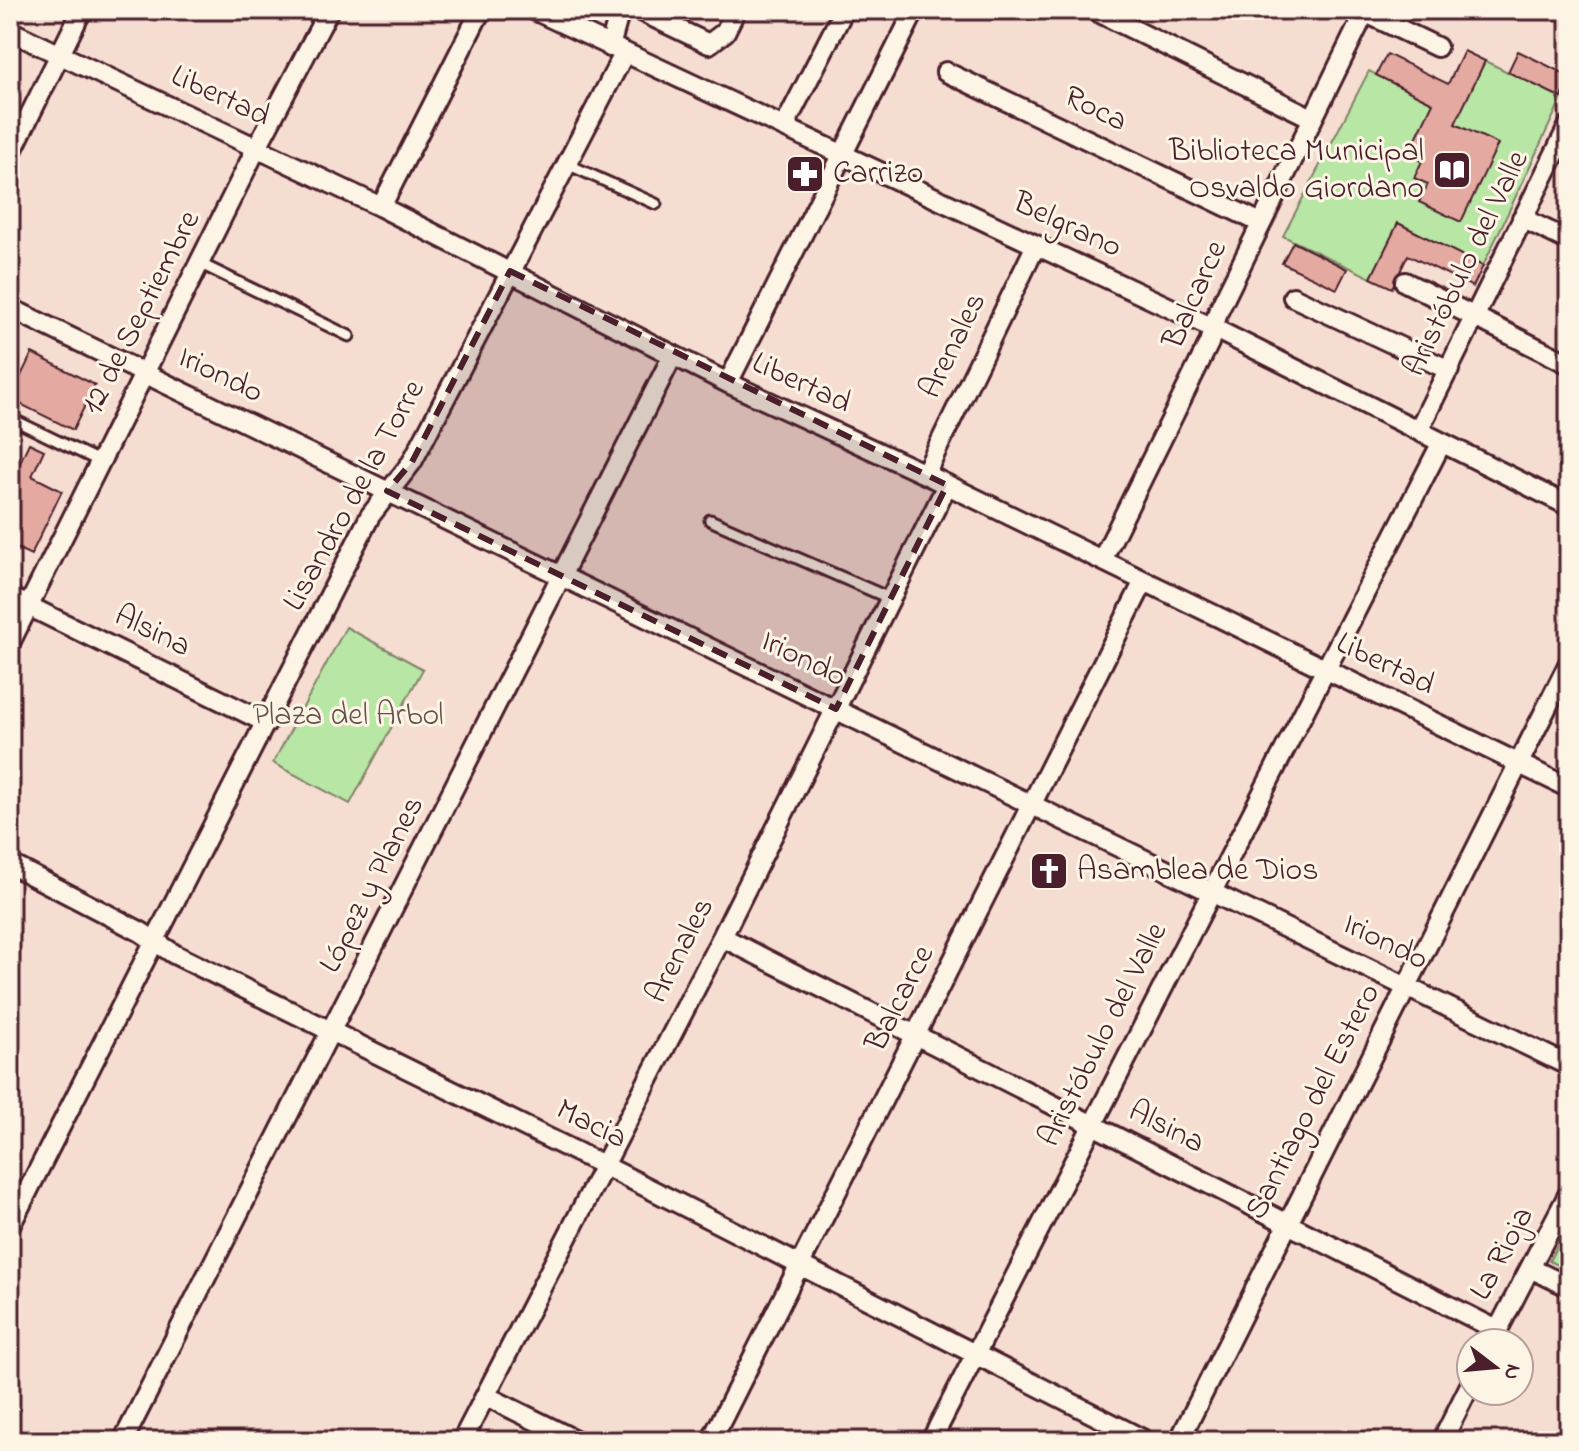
<svg xmlns="http://www.w3.org/2000/svg" width="1579" height="1451" font-family="'Indie Flower',sans-serif">
	<rect width="100%" height="100%" fill="#f5ded1"/>
	<filter id="ink" filterUnits="userSpaceOnUse"><feTurbulence type="fractalNoise" baseFrequency=".0125" numOctaves="2"/><feDisplacementMap in="SourceGraphic" scale="16" xChannelSelector="R" yChannelSelector="G"/><feConvolveMatrix kernelMatrix="1 2 1 2 8 2 1 2 1" color-interpolation-filters="sRGB"/></filter>
	<g filter="url(#ink)">
		<path fill="#b8e6a5" stroke="#818268" stroke-width="2" d="M1485,61L1562,98L1483,266L1398,223L1371,278L1283,236L1369,71L1458,116Z
			M346,627L423,669L350,804L273,763Z
			M1569,1222V1271L1549,1261Z"/>
		<path fill="#e4aaa1" stroke="#4a1f2b" stroke-width="2" d="M1464,51L1485,61L1455,124L1498,144L1461,222L1419,202L1428,184L1414,178L1422,161L1408,155L1433,103L1376,75L1387,54L1448,84Z
			M1518,51L1569,76L1562,98L1508,72Z
			M1398,223L1483,266L1473,287L1408,255L1392,288L1371,278Z
			M1293,242L1347,269L1337,289L1282,263Z
			M32,353L95,385L73,430L10,399V378L18,382Z
			M29,443L44,450L32,476L62,491L31,555L10,545V483Z"/>
		<g fill="none" stroke-linecap="round" stroke-linejoin="round">
			<defs>
				<path id="service" d="M567,164L656,204
					M201,264L349,336
					M10,418L101,462
					M710,520L889,598"/>
				<path id="minor" d="M534,10L1213,328L1569,506
					M638,10L709,44L725,32L736,10
					M1094,10L1312,118
					M1360,10L1437,47
					M10,31L381,207L728,383L925,474L1569,788
					M610,47L620,10
					M946,72L1261,223
					M784,127L844,10
					M10,155L82,10
					M381,207L481,10
					M1522,218L1569,241
					M1405,282L1569,364
					M1293,297L1449,370
					M10,308L1569,1066
					M728,383L915,10
					M1419,429L1569,125
					M925,474L1036,245
					M1102,560L1209,343L1218,312L1366,10
					M10,597L267,723
					M10,643L257,147L329,10
					M10,864L141,932L174,954L605,1166L1146,1441
					M722,937L1497,1330
					M10,1226L370,516L412,462L624,54
					M1530,1268L1569,1287
					M1491,1343L1569,1193
					M486,1396L577,1441
					M123,1441L673,355
					M462,1441L722,937L947,485
					M711,1441L1143,583
					M931,1441L1441,444
					M1179,1441L1569,663
					M1442,1441L1471,1383"/>
			</defs>
			<use href="#service" stroke="#4a1f2b" stroke-width="15"/>
			<use href="#minor" stroke="#4a1f2b" stroke-width="24"/>
			<use href="#service" stroke="#fcf5e5" stroke-width="9"/>
			<use href="#minor" stroke="#fcf5e5" stroke-width="18"/>
		</g>
	</g>
	<path fill="#4a1f2b" fill-opacity="0.2" stroke="#4a1f2b" stroke-width="6" stroke-dasharray="16 10" stroke-linejoin="round" d="M510,271L947,485L836,709L387,491L412,462Z"/>
	<defs>
		<symbol id="library-square" viewBox="-11 -11 22 22"><rect x="-9" y="-9" width="18" height="18" rx="4" fill="#4a1f2b" stroke="#fcf5e5"/><path d="M-6-4Q-3-5.5-.7-3.5V5Q-3 3-6 4ZM6-4Q3-5.5 .7-3.5V5Q3 3 6 4Z" fill="#fff"/></symbol>
		<symbol id="pharmacy-square" viewBox="-11 -11 22 22"><rect x="-9" y="-9" width="18" height="18" rx="4" fill="#4a1f2b" stroke="#fcf5e5"/><path d="M-2-6h4v4h4v4h-4v4h-4v-4h-4v-4h4Z" fill="#fff"/></symbol>
		<symbol id="church-square" viewBox="-11 -11 22 22"><rect x="-9" y="-9" width="18" height="18" rx="4" fill="#4a1f2b" stroke="#fcf5e5"/><path d="M-1.2-6h2.4v3.5h3.3v2.4h-3.3V6h-2.4V-.1h-3.3v-2.4h3.3Z" fill="#fff"/></symbol>
	</defs>
	<g fill-rule="evenodd">
		<use href="#library-square" x="1430" y="148" width="44" height="44"/>
		<use href="#pharmacy-square" x="783" y="152" width="44" height="44"/>
		<use href="#church-square" x="1027" y="849" width="44" height="44"/>
	</g>
	<g text-anchor="middle" dominant-baseline="central" stroke-width="6" stroke-linejoin="round" paint-order="stroke">
		<g font-size="32" fill="#4a1f2b" stroke="#fcf5e5">
			<text transform="translate(220 97) rotate(25)">Libertad</text>
			<text transform="translate(1095 110) rotate(26)">Roca</text>
			<text transform="translate(1067 226) rotate(25)">Belgrano</text>
			<text transform="translate(1467 264) rotate(-64)">Aristóbulo del Valle</text>
			<text transform="translate(1196 295) rotate(-66)">Balcarce</text>
			<text transform="translate(142 313) rotate(-63)">12 de Septiembre</text>
			<text transform="translate(954 346) rotate(-64)">Arenales</text>
			<text transform="translate(220 376) rotate(26)">Iriondo</text>
			<text transform="translate(801 384) rotate(25)">Libertad</text>
			<text transform="translate(355 496) rotate(-61)">Lisandro de la Torre</text>
			<text transform="translate(152 632) rotate(26)">Alsina</text>
			<text transform="translate(803 660) rotate(26)">Iriondo</text>
			<text transform="translate(1385 665) rotate(26)">Libertad</text>
			<text transform="translate(373 885) rotate(-63)">López y Planes</text>
			<text transform="translate(1385 943) rotate(26)">Iriondo</text>
			<text transform="translate(681 951) rotate(-63)">Arenales</text>
			<text transform="translate(901 999) rotate(-63)">Balcarce</text>
			<text transform="translate(1104 1035) rotate(-63)">Aristóbulo del Valle</text>
			<text transform="translate(1314 1102) rotate(-63)">Santiago del Estero</text>
			<text transform="translate(591 1125) rotate(26)">Macia</text>
			<text transform="translate(1166 1128) rotate(27)">Alsina</text>
			<text transform="translate(1503 1254) rotate(-62)">La Rioja</text>
		</g>
		<g font-size="32" fill="#4a1f2b" stroke="#fcf5e5" text-anchor="start">
			<text x="1424" y="152" text-anchor="end">Biblioteca Municipal<tspan x="1424" dy="37">Osvaldo Giordano</tspan></text>
			<text x="833" y="174">Carrizo</text>
			<text x="1077" y="871">Asamblea de Dios</text>
		</g>
		<g font-size="32" fill="#66514a" stroke="#fcf5e5">
			<text x="348" y="716">Plaza del Arbol</text>
		</g>
	</g>
	<rect width="1579" height="1451" fill="none" stroke="#fcf5e5" stroke-width="40"/>
	<rect x="20" y="20" width="1539" height="1411" fill="none" stroke="#4a1f2b" stroke-width="3" filter="url(#ink)"/>
	<g transform="translate(1495 1367) rotate(106)"><circle r="38" fill="#fcf5e5" stroke="#b59f9b" stroke-width="2"/>
	<path d="M0-6L14 30L0 20L-14 30Z" fill="#4a1f2b"/>
	<text y="-12" font-size="22" font-weight="bold" text-anchor="middle" fill="#4a1f2b">N</text>
	</g>
</svg>
